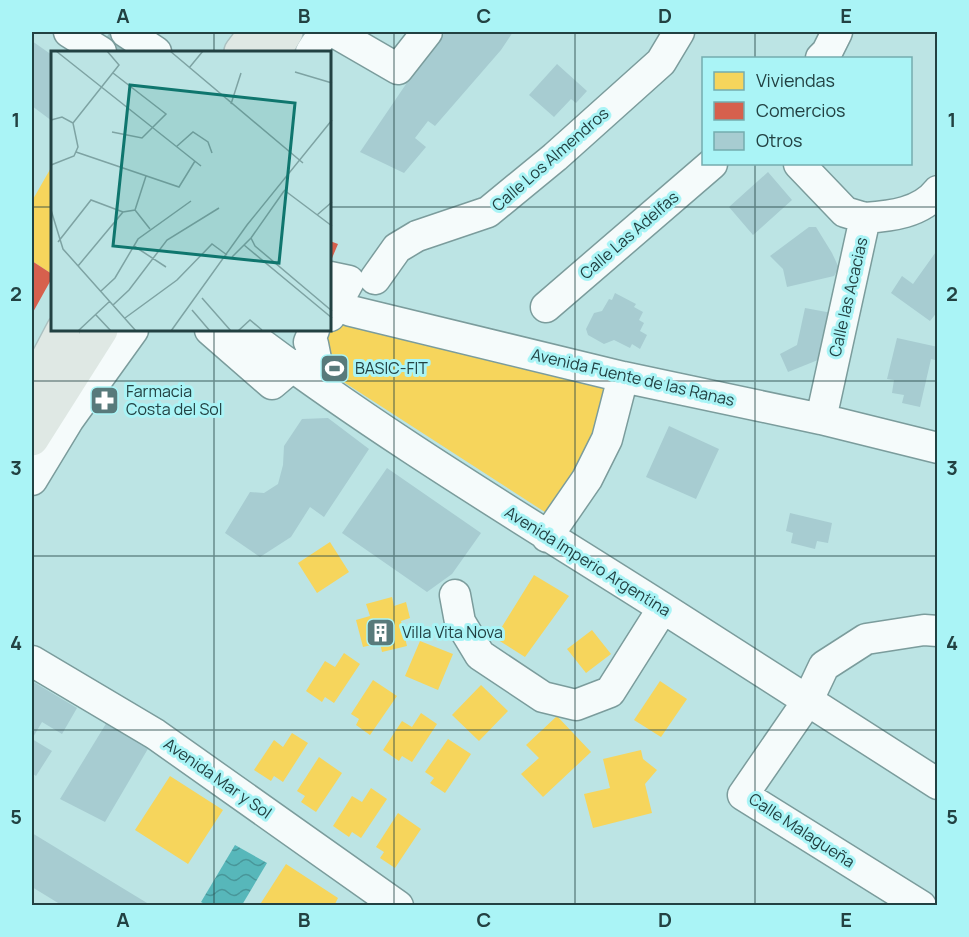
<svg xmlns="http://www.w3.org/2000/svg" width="969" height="937" font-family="Manrope,sans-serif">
	<defs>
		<pattern id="water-waves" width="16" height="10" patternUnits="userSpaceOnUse" patternTransform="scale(1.5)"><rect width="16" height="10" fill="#57b7ba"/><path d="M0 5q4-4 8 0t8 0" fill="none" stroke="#489699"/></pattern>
	</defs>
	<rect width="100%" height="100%" fill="#bce4e4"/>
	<path fill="url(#water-waves)" d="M235,845L267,863L242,905H206L201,902Z"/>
	<path fill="#f6d55c" d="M52,166V274L32,261V201Z
		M330,320L607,384L591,441L551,516L325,370L316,359Z
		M330,542L349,572L317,593L298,563Z
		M534,575L569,596L525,657L495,638Z
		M392,597L394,606L406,602L410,618L401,621L407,646L382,652L380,643L363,647L356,620L370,616L366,604Z
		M592,630L611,654L586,673L567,649Z
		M420,641L453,654L438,690L405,676Z
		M344,653L360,664L334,703L325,697L322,702L306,691L325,661L335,667Z
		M373,680L397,696L370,735L356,725L359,719L351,714Z
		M660,681L687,699L661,737L634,720Z
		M481,685L508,711L479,741L452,715Z
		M421,713L437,724L412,762L402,756L399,761L383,750L402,721L412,727Z
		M557,716L591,752L543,797L521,774L539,758L526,745Z
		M292,733L308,743L283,782L274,776L271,781L254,770L274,740L283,747Z
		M448,739L471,754L445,793L430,783L434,778L425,772Z
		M641,750L643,759L657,770L645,784L652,813L593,828L584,794L610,788L603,759Z
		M319,757L342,773L316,812L301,802L305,796L297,791Z
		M170,776L223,810L188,864L135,830Z
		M371,788L387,799L361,838L352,832L349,837L333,826L352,796L362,802Z
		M398,813L421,829L395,868L380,858L384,852L376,847Z
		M286,864L338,898L334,906H259Z"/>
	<path fill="#d6604d" d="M330,241L338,244L330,263Z
		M32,261L52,274V278L32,314Z"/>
	<path fill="#a7ccd1" d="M446,32H513L501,50L435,126L428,121L415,138L426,147L404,173L360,152L425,56Z
		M32,41L52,55V121L32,106Z
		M557,64L587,91L576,103L571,99L554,117L529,95Z
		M768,172L792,200L753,235L729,207Z
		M809,227H816L832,253L839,268L834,276L787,287L783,269L770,256Z
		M938,249V311L930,321L891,293L902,276L913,284Z
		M615,293L636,304L634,307L643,312L639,320L644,323L640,331L647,335L640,349L632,344L630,348L614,340L604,344L588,335L586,329L594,313L602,311L609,299L612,300Z
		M805,308L832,313L823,358L788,372L780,354L797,345Z
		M897,338L938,347L935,360L931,359L920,407L902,403L904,395L892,393L894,380L887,379Z
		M328,418L369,449L324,517L310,507L291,537L260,557L225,533L250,492L264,493L278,484L283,465L284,446L302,419Z
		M669,426L719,449L696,499L646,477Z
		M387,468L481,533L452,574L427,592L342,533Z
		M790,513L832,523L828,543L817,541L815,549L791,543L793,533L786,531Z
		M32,681L77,708L62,734L42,722L32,739L52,751L36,776L32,773Z
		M107,722L149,747L105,822L60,799Z
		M32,833L152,906H63L32,887Z"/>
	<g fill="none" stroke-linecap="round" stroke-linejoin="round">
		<path stroke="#9dc3c4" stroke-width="30" stroke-dasharray="30 15" stroke-linecap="butt" d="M108,35L135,52"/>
		<defs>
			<path id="minor" d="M69,32L101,52
				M126,32L156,52
				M334,32L398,69L427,32
				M311,52L324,32
				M821,58L827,52L837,32
				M799,164L845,212L865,218
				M330,277L349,281L330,316
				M375,279L397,248L417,236L488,212L555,157L661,62L679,32
				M330,303L351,311L623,377L821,419L938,448
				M546,307L712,164
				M210,330L272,384L292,367L316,359L313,344L309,342L314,330
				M243,330C377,432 521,518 663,608C755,666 846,726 938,784
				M821,419L865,218C891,216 921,213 938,191
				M32,480L69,419L133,330
				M547,537L587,479L607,439L623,377
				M455,595L460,622L480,655L543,697L576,705L610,692L663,608
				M32,661L155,734L398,906
				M921,906L743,795L807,702L824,666L866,639L924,630L938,631"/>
			<path id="major" d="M241,52L256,32
				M274,52L286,32
				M32,389L63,330
				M32,439L101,330"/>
		</defs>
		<use href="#minor" stroke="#7b9c9c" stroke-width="33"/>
		<use href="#major" stroke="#acc1c1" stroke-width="36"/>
		<use href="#minor" stroke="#f5fbfb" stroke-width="30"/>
		<use href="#major" stroke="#dfe8e4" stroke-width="33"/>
	</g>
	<path fill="none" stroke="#224142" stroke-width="1.5" stroke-opacity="0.55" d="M214,32V52M394,32V906M575,32V906M755,32V58M755,164V906M32,207H52M330,207H938M214,330V906M32,381H938M32,556H938M32,730H938"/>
	<defs>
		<symbol id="stadium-square" viewBox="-11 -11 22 22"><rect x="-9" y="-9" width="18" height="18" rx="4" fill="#587a7b" stroke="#aaf4f6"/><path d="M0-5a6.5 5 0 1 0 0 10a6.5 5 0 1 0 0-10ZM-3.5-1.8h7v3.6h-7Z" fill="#fff"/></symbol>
		<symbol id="pharmacy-square" viewBox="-11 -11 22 22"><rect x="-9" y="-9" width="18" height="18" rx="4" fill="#587a7b" stroke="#aaf4f6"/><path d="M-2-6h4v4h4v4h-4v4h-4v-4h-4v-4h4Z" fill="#fff"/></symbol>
		<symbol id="building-square" viewBox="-11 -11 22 22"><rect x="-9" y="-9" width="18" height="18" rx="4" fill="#587a7b" stroke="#aaf4f6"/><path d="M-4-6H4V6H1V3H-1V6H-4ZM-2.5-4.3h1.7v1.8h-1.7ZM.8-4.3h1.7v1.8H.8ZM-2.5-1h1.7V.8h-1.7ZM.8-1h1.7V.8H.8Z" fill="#fff"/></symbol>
	</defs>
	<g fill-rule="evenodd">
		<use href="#stadium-square" x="318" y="352" width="33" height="33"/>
		<use href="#pharmacy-square" x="88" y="384" width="33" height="33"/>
		<use href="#building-square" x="364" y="616" width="33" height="33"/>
	</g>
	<g text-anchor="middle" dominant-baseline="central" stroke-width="6" stroke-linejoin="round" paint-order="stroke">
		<g font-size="16" fill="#224142" stroke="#aaf4f6">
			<text transform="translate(550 159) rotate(-41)">Calle Los Almendros</text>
			<text transform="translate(629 235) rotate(-41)">Calle Las Adelfas</text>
			<text transform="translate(848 297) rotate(-77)">Calle las Acacias</text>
			<text transform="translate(633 377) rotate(13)">Avenida Fuente de las Ranas</text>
			<text transform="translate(588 561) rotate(32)">Avenida Imperio Argentina</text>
			<text transform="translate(218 778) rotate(35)">Avenida Mar y Sol</text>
			<text transform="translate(802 830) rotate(33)">Calle Malagueña</text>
		</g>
		<g font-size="16" fill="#224142" stroke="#aaf4f6" text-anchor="start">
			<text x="355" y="368">BASIC-FIT</text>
			<text x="126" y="391">Farmacia<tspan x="126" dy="18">Costa del Sol</tspan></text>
			<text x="402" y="632">Villa Vita Nova</text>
		</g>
	</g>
	<g transform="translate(51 51)">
		<rect width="280" height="280" fill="#bce4e4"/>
		<path fill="none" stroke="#7ea3a3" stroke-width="1.5" d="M5,0L150,115M119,0L252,112M138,17L152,0M244,21L281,32M180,53L190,22M0,69L11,66L22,72L27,96L23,105L0,114M22,72L68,14L56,0M61,81L91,87L115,63L62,22M125,96L142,81L157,91L161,102M25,101L128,136L144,110M233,139L281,175M0,159L12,198L85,280M84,159L99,178M266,164L281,151M200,187L204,195L281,260M7,191L40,149L72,161M193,194L281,267M83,195L115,216M181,206L200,187L233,140M27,215L72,161L84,159L95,125M50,240L64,227L87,188L140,150M151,247L180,280M62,254L78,239L116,189L168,157M141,259L159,280M45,264L60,280M74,267L126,229L161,193L176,204M27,280L59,250M120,280L196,174L281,69M187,280L199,269L211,279"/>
		<path fill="#0f766e" fill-opacity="0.15" stroke="#0f766e" stroke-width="3" d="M79,34L244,52L228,212L62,195Z"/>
		<rect width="280" height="280" fill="none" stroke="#224142" stroke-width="3"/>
	</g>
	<rect width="969" height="937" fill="none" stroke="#aaf4f6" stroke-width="66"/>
	<rect x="702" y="57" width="210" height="108" fill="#aaf4f6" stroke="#74acae" stroke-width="1.5"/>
	<rect x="714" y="72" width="30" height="18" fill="#f6d55c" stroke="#74acae" stroke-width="1.5"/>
	<text x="756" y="87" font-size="18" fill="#224142">Viviendas</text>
	<rect x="714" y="102" width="30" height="18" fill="#d6604d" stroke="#74acae" stroke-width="1.5"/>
	<text x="756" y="117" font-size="18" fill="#224142">Comercios</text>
	<rect x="714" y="132" width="30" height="18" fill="#a7ccd1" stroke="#74acae" stroke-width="1.5"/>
	<text x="756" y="147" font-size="18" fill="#224142">Otros</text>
	<rect x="33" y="33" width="903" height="871" fill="none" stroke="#224142" stroke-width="2"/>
	<g font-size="20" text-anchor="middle" font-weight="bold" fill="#224142">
		<text x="123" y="23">A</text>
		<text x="304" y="23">B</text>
		<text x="484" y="23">C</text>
		<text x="665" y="23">D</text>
		<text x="846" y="23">E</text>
		<text x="16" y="127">1</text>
		<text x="952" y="127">1</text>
		<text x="16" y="301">2</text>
		<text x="952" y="301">2</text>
		<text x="16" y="475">3</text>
		<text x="952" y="475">3</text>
		<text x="16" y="650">4</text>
		<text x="952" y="650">4</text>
		<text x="16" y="824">5</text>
		<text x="952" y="824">5</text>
		<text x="123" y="927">A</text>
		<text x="304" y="927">B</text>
		<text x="484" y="927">C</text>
		<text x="665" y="927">D</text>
		<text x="846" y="927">E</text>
	</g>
</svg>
